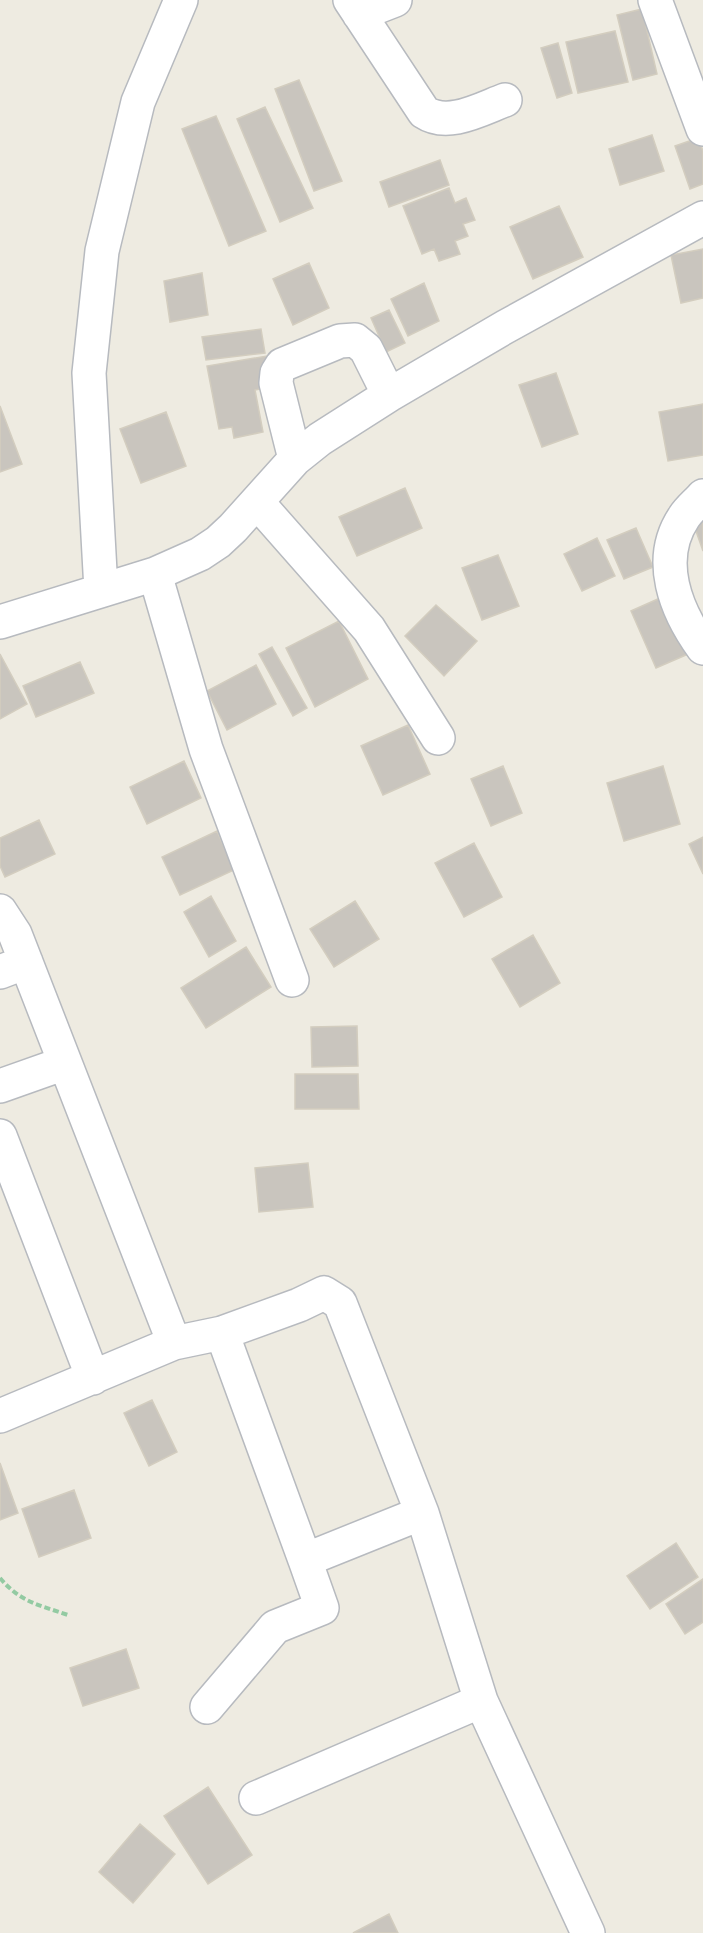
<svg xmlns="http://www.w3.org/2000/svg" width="703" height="1933" font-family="'Noto Sans',sans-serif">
	<rect width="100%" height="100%" fill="#eeebe1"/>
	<path fill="#c9c5be" stroke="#d3cdbf" stroke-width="1.5" d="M642,9L657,74L633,80L617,15Z
		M615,31L628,82L578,93L566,42Z
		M558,43L572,93L557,98L541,48Z
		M299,80L342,181L314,191L275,89Z
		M265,107L313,208L280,222L237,119Z
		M216,116L266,231L229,246L182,129Z
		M652,135L664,171L620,185L609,149Z
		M698,138L703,151V184L690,189L675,146Z
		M440,160L449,185L389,207L380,182Z
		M449,188L455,203L466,198L475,220L463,224L468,236L455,241L460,254L439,261L434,249L422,254L403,206Z
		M559,206L583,257L533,279L510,227Z
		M703,249V298L681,303L671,255Z
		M309,263L329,308L293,325L273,279Z
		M202,273L208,315L170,322L164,281Z
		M424,283L439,321L408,336L391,299Z
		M389,310L405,343L386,352L371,318Z
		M261,329L265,353L206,360L202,337Z
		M267,356L271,387L255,390L263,432L234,438L232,427L219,429L207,366Z
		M556,373L578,434L542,447L519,385Z
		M703,404V455L668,461L659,412Z
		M0,406L22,464L0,472Z
		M166,412L186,466L141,483L120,429Z
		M405,488L422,528L357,556L339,517Z
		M703,510V551L690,514Z
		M636,528L653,567L624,579L607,540Z
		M597,538L615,576L582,591L564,554Z
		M498,555L519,606L482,620L462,568Z
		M669,594L695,651L656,668L631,611Z
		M436,605L477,641L444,676L405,636Z
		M339,621L368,679L315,707L286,648Z
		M272,647L307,708L293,716L259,654Z
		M0,654L27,704L0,719Z
		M80,662L94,693L36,717L23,686Z
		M256,665L276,704L227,730L207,691Z
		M408,725L430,774L383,795L361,746Z
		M184,761L201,798L147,824L130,787Z
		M503,766L522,813L491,826L471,779Z
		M663,766L680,824L624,841L607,783Z
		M39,820L55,854L5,877L0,866V838Z
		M217,831L234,870L180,895L162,857Z
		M703,837V874L689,844Z
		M474,843L502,897L464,917L435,863Z
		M211,896L236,941L209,957L184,912Z
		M355,901L379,939L334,967L310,929Z
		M533,935L560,983L520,1007L492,959Z
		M246,947L271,987L206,1028L181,988Z
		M357,1026L358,1066L312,1067L311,1027Z
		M295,1074H358L359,1109H295Z
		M308,1163L313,1207L259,1212L255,1168Z
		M152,1400L177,1452L149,1466L124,1413Z
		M0,1463L18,1513L0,1520Z
		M74,1490L91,1538L39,1557L22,1509Z
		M676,1543L698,1577L650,1609L627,1576Z
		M703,1579V1622L685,1634L666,1604Z
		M126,1649L139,1688L83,1706L70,1668Z
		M208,1787L252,1855L208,1884L164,1816Z
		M140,1824L175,1854L133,1903L99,1872Z
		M389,1914L398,1933H353Z"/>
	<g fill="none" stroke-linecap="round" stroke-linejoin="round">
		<defs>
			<path id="minor" d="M350,0L424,112C448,128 481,109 505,100
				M655,0L703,129
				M359,14L395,0
				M295,459L276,383L277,373L282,365L340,341L355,340L366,349L389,395
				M703,496C697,503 689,509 684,517C655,560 676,611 703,648
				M257,502L369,629L438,738
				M155,574L206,749L292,980
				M101,590L89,373L102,251L138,102L181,0
				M0,622L155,574L200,554L218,542L233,528L295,459L320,439L389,395L505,327L703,218
				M0,911L15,934L174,1343L0,1416
				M0,972L26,962
				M0,1086L65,1063
				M0,1136L93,1378
				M222,1333L305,1560
				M174,1343L222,1333L299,1305L324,1293L340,1303L422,1513L481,1701L588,1933
				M207,1707L275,1627L322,1608L305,1560L422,1513
				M256,1798L481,1701"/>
		</defs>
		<use href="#minor" stroke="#b7babf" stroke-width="36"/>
		<path stroke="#93caa2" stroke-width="4" stroke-dasharray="6 3" stroke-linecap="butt" d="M0,1578C20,1602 39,1605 68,1615"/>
		<use href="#minor" stroke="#fff" stroke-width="33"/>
	</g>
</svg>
